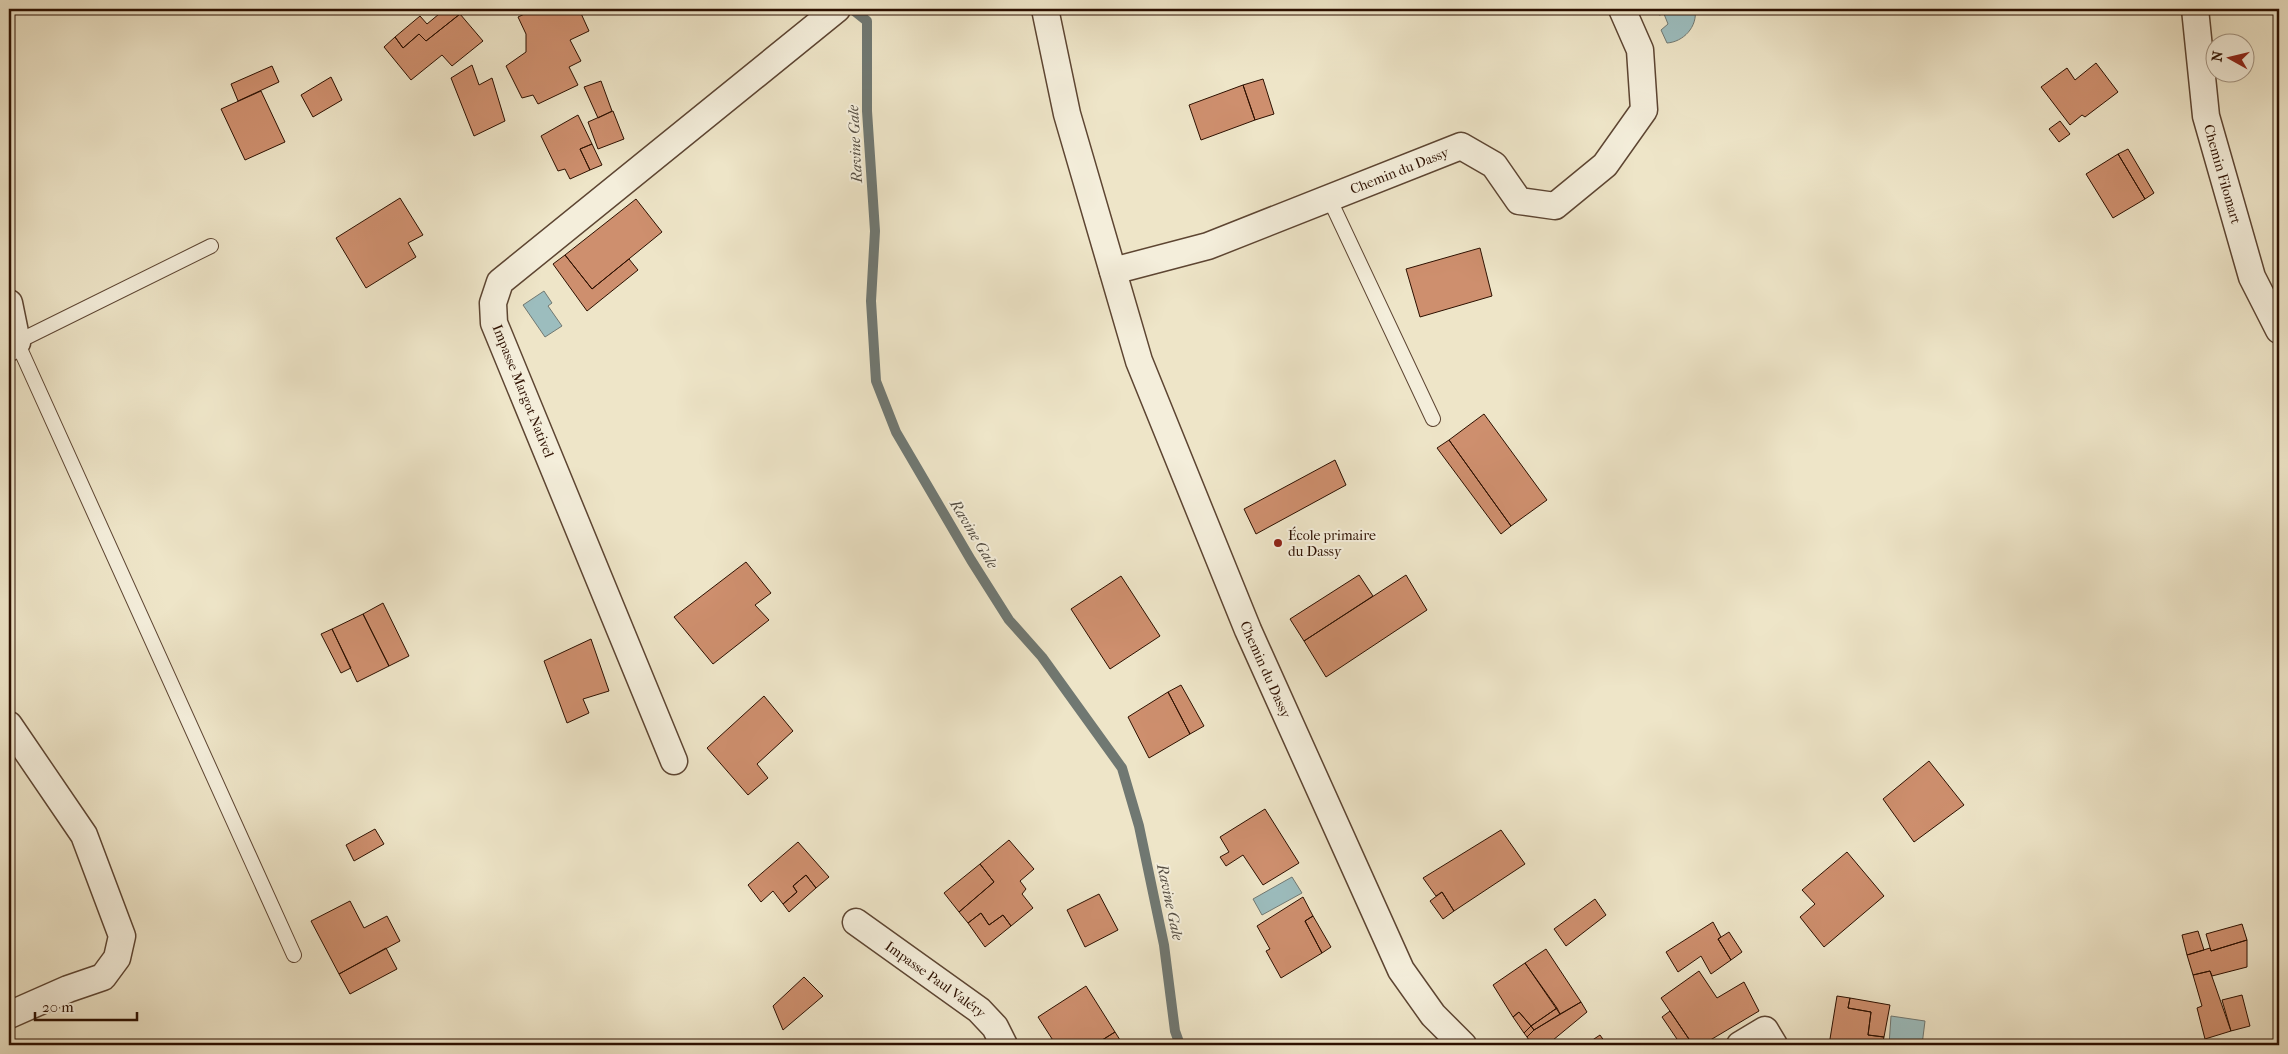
<svg xmlns="http://www.w3.org/2000/svg" width="2288" height="1054" font-family="'IM FELL French Canon',serif">
	<rect width="100%" height="100%" fill="#eee5c8"/>
	<filter id="stains"><feTurbulence type="fractalNoise" baseFrequency=".004" numOctaves="4"/><feColorMatrix values="0 0 0 0 .2 0 0 0 0 .09 0 0 0 0 .02 0 0 0 .5 -.17"/></filter>
	<radialGradient id="worn" r=".72"><stop offset=".6" stop-color="#630" stop-opacity="0"/><stop offset="1" stop-color="#630" stop-opacity=".3"/></radialGradient>
	<path fill="#9cbdbe" stroke="#707872" d="M1658,9H1695C1698,27 1683,42 1667,43L1661,30L1668,24L1664,14L1659,15Z
		M544,291L552,303L548,306L562,326L545,337L523,305Z
		M1292,877L1302,893L1262,915L1253,899Z
		M1891,1016L1925,1021L1922,1045H1889Z"/>
	<g fill="none" stroke-linecap="round" stroke-linejoin="round">
		<path stroke="#707872" stroke-width="10" d="M852,9L867,21V111L875,231L871,301L876,381L896,432L971,560L1009,620L1042,657L1122,768L1139,826L1164,945L1175,1031L1180,1045"/>
	</g>
	<path fill="#ce8f6e" stroke="#2d1000" d="M445,9H456L460,14L426,41L419,34L403,48L395,37L420,16L427,24Z
		M535,9H579L589,31L570,40L581,61L569,67L578,85L538,104L533,95L522,98L506,66L526,52V34L518,17Z
		M460,14L483,41L452,66L442,55L411,80L384,47L395,37L403,48L419,34L426,41Z
		M2096,63L2118,92L2085,117L2082,115L2070,125L2041,87L2067,68L2075,80Z
		M472,65L479,85L492,78L505,121L474,136L451,78Z
		M272,66L279,82L238,101L231,84Z
		M331,77L342,100L313,117L301,95Z
		M1263,79L1274,114L1255,120L1243,85Z
		M601,81L612,111L598,118L584,87Z
		M1243,85L1255,120L1201,140L1189,105Z
		M261,91L285,142L245,160L221,109Z
		M613,111L624,139L598,149L588,122Z
		M578,115L592,144L580,149L590,170L570,179L565,169L558,171L541,136Z
		M2060,121L2070,134L2059,142L2049,129Z
		M592,144L602,165L590,170L580,149Z
		M2128,149L2154,193L2145,199L2118,154Z
		M2118,154L2145,199L2113,218L2086,174Z
		M400,198L423,235L408,243L416,257L366,288L336,238Z
		M636,199L662,232L592,289L565,255Z
		M1480,248L1492,296L1420,317L1406,269Z
		M565,255L592,289L629,259L638,270L587,311L553,264Z
		M1484,414L1547,500L1511,526L1449,440Z
		M1449,440L1511,526L1501,534L1437,448Z
		M1335,460L1346,485L1256,534L1244,509Z
		M746,562L771,593L755,605L769,620L713,664L674,617Z
		M1359,575L1373,596L1304,641L1290,619Z
		M1406,575L1427,610L1326,677L1304,641Z
		M1121,576L1160,636L1110,669L1071,609Z
		M383,603L409,656L389,666L363,614Z
		M363,614L389,666L357,682L332,629Z
		M332,629L351,668L341,673L321,634Z
		M591,639L609,691L583,699L589,713L567,723L544,661Z
		M1181,685L1204,726L1190,734L1168,692Z
		M1168,692L1190,734L1149,758L1128,717Z
		M764,696L793,731L757,764L768,778L748,795L707,748Z
		M1929,761L1964,805L1914,842L1883,799Z
		M1265,809L1299,863L1263,885L1243,855L1226,866L1220,857L1229,852L1220,837Z
		M375,829L384,844L354,861L346,845Z
		M1501,830L1525,864L1454,911L1442,892L1436,896L1423,878Z
		M1009,840L1034,869L1020,881L1026,889L1022,894L1033,908L1011,926L1003,915L989,925L981,913L968,923L959,912L994,882L980,864Z
		M798,842L829,877L816,888L806,875L793,886L797,892L783,904L773,891L761,902L748,885Z
		M1847,852L1884,896L1824,947L1800,917L1815,904L1802,890Z
		M980,864L994,882L959,912L944,893Z
		M806,875L816,888L789,912L783,904L797,892L793,886Z
		M1442,892L1454,911L1443,919L1430,901Z
		M1099,894L1118,930L1085,947L1067,910Z
		M1303,897L1313,916L1305,921L1322,953L1281,978L1266,951L1270,949L1257,926Z
		M1595,899L1606,915L1566,946L1554,929Z
		M350,901L364,928L387,916L400,941L339,974L311,921Z
		M981,913L989,925L1003,915L1011,926L985,947L968,923Z
		M1313,916L1331,947L1322,953L1305,921Z
		M1713,922L1721,937L1718,939L1731,960L1711,974L1701,956L1678,972L1666,952Z
		M2242,924L2247,940L2211,951L2206,934Z
		M2198,931L2204,950L2187,955L2182,935Z
		M1729,932L1742,952L1731,960L1718,939Z
		M2247,940V967L2212,976L2210,971L2193,975L2187,955L2210,948L2211,951Z
		M386,948L397,969L350,994L339,974Z
		M1546,949L1581,1002L1560,1014L1525,963Z
		M1525,963L1557,1008L1531,1026L1519,1012L1513,1017L1493,985Z
		M1699,971L1717,998L1744,982L1759,1011L1702,1045H1693L1661,998Z
		M2210,971L2231,1031L2205,1039L2197,1008L2202,1006L2193,975Z
		M804,977L823,996L783,1030L773,1006Z
		M1086,986L1115,1032L1099,1042L1101,1045H1056L1038,1017Z
		M2242,995L2250,1026L2231,1031L2222,1000Z
		M1837,996L1850,998L1848,1008L1871,1012L1868,1035L1884,1037L1882,1045H1829Z
		M1850,998L1890,1005L1884,1037L1868,1035L1871,1012L1848,1008Z
		M1581,1002L1587,1012L1547,1045H1532L1527,1037L1534,1030Z
		M1557,1008L1560,1014L1534,1030L1531,1026Z
		M1670,1011L1693,1045H1681L1662,1017Z
		M1519,1012L1531,1026L1524,1033L1513,1017Z
		M1531,1026L1534,1030L1527,1037L1524,1033Z
		M1115,1032L1120,1040L1111,1045H1101L1099,1042Z
		M1600,1035L1607,1045H1585Z"/>
	<g fill="none" stroke-linecap="round" stroke-linejoin="round">
		<defs>
			<path id="service" d="M1329,198L1433,419
				M211,246L17,342L294,955"/>
			<g id="minor">
				<path id="s1" d="M1045,9L1067,114L1139,361L1248,630L1401,970L1433,1015L1463,1045"/>
				<path id="s2" d="M2195,9L2206,116L2252,277L2279,330"/>
				<path id="s3" d="M1113,271L1208,246L1461,146L1494,165L1519,201L1555,206L1605,165L1644,110L1640,50L1622,9"/>
				<path d="M9,303L17,342L9,348"/>
				<path d="M9,725L84,835L122,936L117,958L103,977L68,989L9,1015"/>
				<path d="M674,761L494,323L493,303L500,282L837,9"/>
				<path id="s4" d="M856,922L979,1010L995,1027L1004,1045"/>
				<path d="M1740,1045L1765,1030L1774,1045"/>
			</g>
		</defs>
		<use href="#service" stroke="#5d4532" stroke-width="16"/>
		<use href="#minor" stroke="#5d4532" stroke-width="29"/>
		<use href="#service" stroke="#f4eedb" stroke-width="14"/>
		<use href="#minor" stroke="#f4eedb" stroke-width="26"/>
	</g>
	<circle fill="#8f2418" stroke="#f4eedb" stroke-width="2" cx="1278" cy="543" r="5"/>
	<g text-anchor="middle" dominant-baseline="central" stroke-width="4" stroke-linejoin="round" paint-order="stroke">
		<g font-size="14" fill="#2d1000" stroke="#f4eedb">
			<text stroke="none"><textPath href="#s3" startOffset="304">Chemin du Dassy</textPath></text>
			<text stroke="none"><textPath href="#s2" startOffset="168">Chemin Filomart</textPath></text>
			<text transform="translate(523 391) rotate(68)">Impasse Margot Nativel</text>
			<text stroke="none"><textPath href="#s1" startOffset="698">Chemin du Dassy</textPath></text>
			<text stroke="none"><textPath href="#s4" startOffset="98">Impasse Paul Valéry</textPath></text>
		</g>
		<g font-size="14" fill="#2d1000" stroke="#f4eedb" text-anchor="start">
			<text x="1288" y="535">École primaire<tspan x="1288" dy="16">du Dassy</tspan></text>
		</g>
		<g font-size="15" font-style="italic" fill="#544d42" stroke="#f4eedb">
			<text transform="translate(855 144) rotate(-93)">Ravine Gale</text>
			<text transform="translate(974 534) rotate(59)">Ravine Gale</text>
			<text transform="translate(1170 902) rotate(78)">Ravine Gale</text>
		</g>
	</g>
	<rect width="2288" height="1054" fill="none" stroke="#eee5c8" stroke-width="30"/>
	<rect x="10" y="10" width="2268" height="1034" fill="none" stroke="#2d1000" stroke-width="2.5"/>
	<rect x="15" y="15" width="2258" height="1024" fill="none" stroke="#2d1000"/>
	<g transform="translate(2230 58) rotate(278)"><circle r="24" fill="#f4eedb" stroke="#a49583"/>
	<path d="M0-4L9 19L0 12L-9 19Z" fill="#8f2418"/>
	<text y="-8" font-size="14" font-weight="bold" text-anchor="middle" fill="#2d1000">N</text>
	</g>
	<path d="M35 1012v8h102v-8" fill="none" stroke="#2d1000" stroke-width="2.5"/>
	<text x="42" y="1012" font-size="15" fill="#2d1000" stroke="#f4eedb" stroke-width="4" paint-order="stroke">20 m</text>
	<rect width="100%" height="100%" filter="url(#stains)"/>
	<rect width="100%" height="100%" fill="url(#worn)"/>
</svg>
